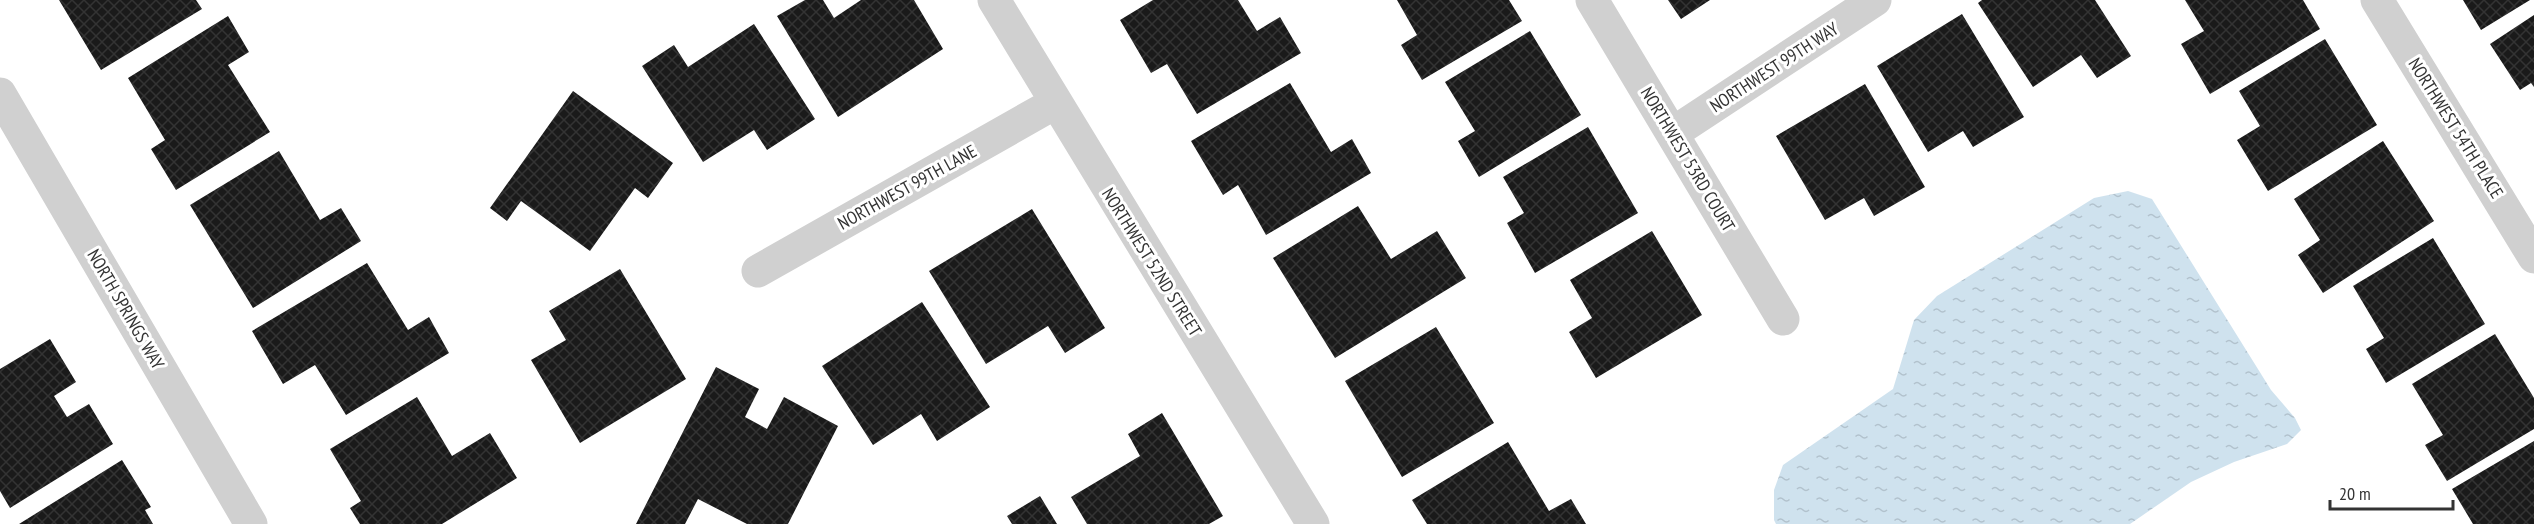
<svg xmlns="http://www.w3.org/2000/svg" width="2534" height="524" font-family="'PT Sans Narrow',sans-serif">
	<defs>
		<pattern id="water-ripples" width="26" height="14" patternUnits="userSpaceOnUse" patternTransform="scale(1.5)"><rect width="26" height="14" fill="#cfe2ee"/><path d="M2 4q2-2 4 0t4 0M15 11q2-2 4 0t4 0" fill="none" stroke="#b2c2cd"/></pattern>
		<pattern id="building-cross-hatch" width="8" height="8" patternUnits="userSpaceOnUse" patternTransform="scale(1.5)"><rect width="8" height="8" fill="#1a1a1a"/><path d="M0 0l8 8M0 8l8-8" fill="none" stroke="#333"/></pattern>
	</defs>
	<rect width="100%" height="100%" fill="#fff"/>
	<path fill="url(#water-ripples)" d="M2128,191L2152,199L2271,390L2295,418L2301,430L2287,444L2234,462L2191,482L2130,524H1776L1774,520V490L1783,465L1893,389L1914,320L1937,296L2094,198Z"/>
	<path fill="url(#building-cross-hatch)" d="M59,0H196L202,9L101,70Z
		M805,0H823L834,18L861,0H914L943,49L838,117L777,16Z
		M1153,0H1238L1257,31L1280,17L1301,53L1197,114L1167,64L1151,73L1120,20Z
		M1397,0H1509L1522,21L1422,80L1401,45L1417,35Z
		M1668,0H1710L1681,19Z
		M1982,0H2095L2131,56L2097,78L2081,55L2033,87L1978,3Z
		M2185,0H2303L2320,29L2210,94L2181,44L2204,31Z
		M2463,0H2530L2481,30Z
		M1962,14L2024,117L1973,147L1963,131L1928,152L1877,66Z
		M2534,15V87L2531,83L2520,90L2490,44Z
		M228,16L249,52L228,65L270,132L176,190L151,149L165,140L128,78Z
		M754,24L815,119L767,150L754,130L703,162L642,66L674,45L688,67Z
		M1530,31L1581,115L1479,177L1458,141L1475,131L1445,82Z
		M2325,39L2377,125L2268,191L2237,140L2260,126L2239,91Z
		M1290,83L1331,152L1352,139L1371,173L1266,235L1238,185L1223,195L1191,141Z
		M1865,84L1925,187L1874,216L1864,198L1825,220L1776,136Z
		M573,91L673,163L648,198L635,188L590,251L521,201L507,221L490,208Z
		M1588,127L1638,213L1535,273L1507,223L1524,213L1503,177Z
		M2383,141L2434,221L2323,293L2298,255L2320,240L2294,199Z
		M279,151L320,220L341,208L361,241L253,308L190,205Z
		M1358,206L1391,259L1437,231L1466,278L1335,358L1273,258Z
		M1032,209L1105,328L1065,353L1048,326L986,364L929,271Z
		M1652,231L1702,315L1596,378L1569,332L1592,318L1570,280Z
		M2433,238L2485,324L2386,383L2366,349L2384,338L2353,286Z
		M367,263L408,330L429,317L449,353L346,415L315,365L283,384L252,331Z
		M620,269L686,379L580,443L531,360L566,340L549,311Z
		M922,302L990,407L937,441L921,414L873,445L822,366Z
		M1436,327L1494,423L1402,477L1345,381Z
		M2495,334L2534,398V429L2447,481L2425,445L2443,435L2412,384Z
		M50,339L76,382L54,396L67,417L89,404L113,444L10,508L0,491V369Z
		M716,367L759,389L745,417L767,429L784,397L838,426L788,524H747L698,499L685,524H636Z
		M417,397L452,456L490,433L517,478L442,524H360L350,508L361,501L330,449Z
		M1162,413L1223,516L1209,524H1087L1071,497L1140,456L1128,434Z
		M2534,441V524H2473L2452,489Z
		M1508,442L1549,511L1571,499L1586,524H1427L1412,500Z
		M122,460L151,507L145,510L153,524H19Z
		M1040,496L1057,524H1012L1007,516Z"/>
	<g fill="none" stroke-linecap="round" stroke-linejoin="round">
		<path stroke="#d0d0d0" stroke-width="33" d="M994,0L1313,524
			M1592,0L1783,319
			M2377,0L2534,257
			M0,94L251,524
			M1673,133L1875,0
			M758,271L1055,103"/>
	</g>
	<g text-anchor="middle" dominant-baseline="central" stroke-width="6" stroke-linejoin="round" paint-order="stroke">
		<g font-size="18" fill="#333" stroke="#fff">
			<text transform="translate(1774 67) rotate(-33)">NORTHWEST 99TH WAY</text>
			<text transform="translate(2456 128) rotate(58)">NORTHWEST 54TH PLACE</text>
			<text transform="translate(1688 159) rotate(59)">NORTHWEST 53RD COURT</text>
			<text transform="translate(907 187) rotate(-29)">NORTHWEST 99TH LANE</text>
			<text transform="translate(1152 262) rotate(58)">NORTHWEST 52ND STREET</text>
			<text transform="translate(126 309) rotate(60)">NORTH SPRINGS WAY</text>
		</g>
	</g>
	<path d="M2330 500v9h123v-9" fill="none" stroke="#333333" stroke-width="3"/>
	<text x="2339" y="500" font-size="18" fill="#333333" stroke="#ffffff" stroke-width="4.5" paint-order="stroke">20 m</text>
</svg>
